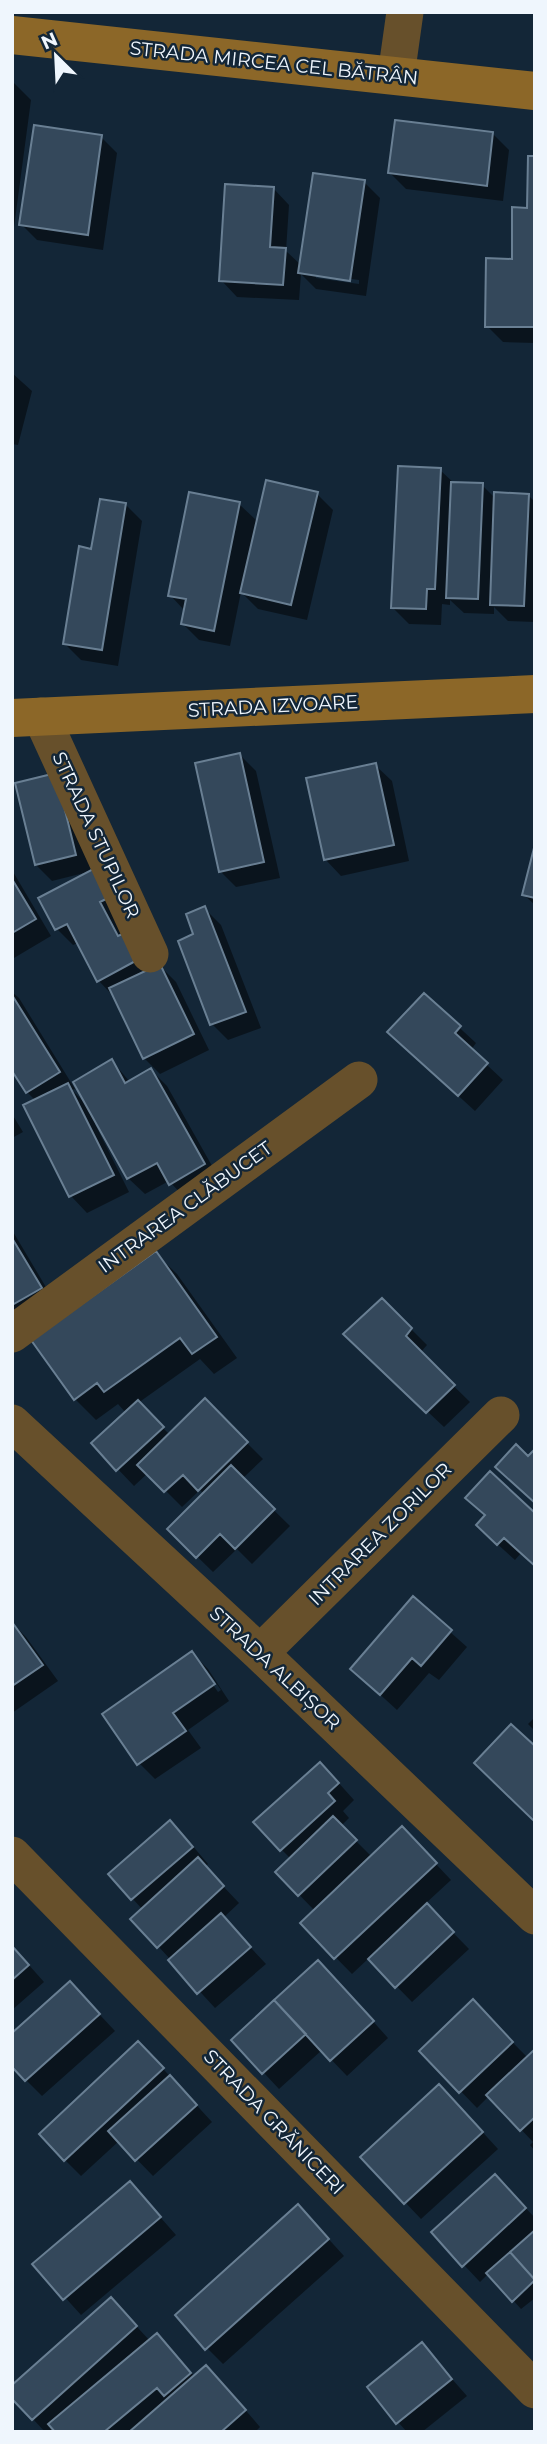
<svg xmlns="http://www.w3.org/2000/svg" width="547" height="2444" font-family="Montserrat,sans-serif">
	<rect width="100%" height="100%" fill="#132637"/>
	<path fill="#0007" fill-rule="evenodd" d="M12,81L31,100L12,242Z
		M493,134L509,150L503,201L406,189L390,173Z
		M101,137L117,153L103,250L37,240L21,224Z
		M535,158V343L503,342L487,326L513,260L529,210Z
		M364,182L380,198L366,296L316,289L301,274L299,300L237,297L221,280L273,188L289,205L286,251L301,265ZM316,274L359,280V284L316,278Z
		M12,373L32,391L18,445L12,444Z
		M440,470L455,484L482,485L496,499L528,495L535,502V622L508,621L494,607V614L464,613L450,600V605L442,604L441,625L409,624L392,607Z
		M317,494L333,510L307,620L258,609L241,592L230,646L199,640L183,624L185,611L170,595L239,504L258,522Z
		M126,505L142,521L118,666L81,660L65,644L93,551Z
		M240,755L256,771L280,878L236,887L220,871Z
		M375,765L392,781L409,861L341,876L325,859Z
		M72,791L91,872L160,966L176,982L209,1050L160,1074L144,1058L115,998L98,980L78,943L73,945L57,929L88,872L52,881L36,865Z
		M535,852V905L524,895Z
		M12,870L51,936L14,958L12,956Z
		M205,909L221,925L261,1028L228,1040L212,1024L196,935Z
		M12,992L19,998L75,1089L72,1090L86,1104L112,1061L130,1082L151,1070L167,1086L220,1180L187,1200L169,1181L145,1194L128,1178L97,1122L95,1124L129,1192L87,1213L71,1196L26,1106L36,1101L27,1092L12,1067Z
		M424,995L476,1043L471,1050L503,1080L475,1111L406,1048Z
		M12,1114L23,1132L12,1138Z
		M12,1230L56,1304L12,1330Z
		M156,1254L177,1274L237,1358L214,1374L200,1359L138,1403L170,1435L205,1401L263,1459L242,1479L290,1526L252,1564L237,1549L213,1572L169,1529L204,1494L200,1490L182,1507L148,1473L134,1486L93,1443L126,1413L118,1404L96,1420L75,1399Z
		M382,1300L427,1345L420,1353L470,1402L444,1427L362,1350Z
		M535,1515L521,1553L515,1560L494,1541Z
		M413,1599L467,1647L439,1680L429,1673L397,1710L352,1669Z
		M12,1623L26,1637L58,1681L12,1713Z
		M192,1653L208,1669L229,1701L188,1730L201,1748L155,1779L139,1763ZM202,1669H206L221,1690L218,1692Z
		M535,1717V1731L528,1724Z
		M336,1780L354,1800L343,1811L349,1818L341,1826L372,1857L418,1845L451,1880L425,1904L469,1949L412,2002L369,1958L352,1974L302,1923L315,1911L277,1872L291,1859L281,1849Z
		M186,1838L208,1864L205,1867L239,1903L223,1918L266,1964L215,2008L158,1946L143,1910L110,1874Z
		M12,1946L44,1982L12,2010Z
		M334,1978L388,2038L347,2076L322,2050L279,2089L233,2040Z
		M86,2000L115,2031L42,2096L26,2080Z
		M473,2002L528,2058L535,2052V2151L530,2145L533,2142L489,2096L477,2108L422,2051Z
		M154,2059L212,2122L153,2176L119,2141L81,2176L65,2160Z
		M455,2102L498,2149L421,2219L362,2157Z
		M130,2183L176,2235L81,2315L35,2264Z
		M511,2192L535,2218V2298L521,2309L489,2273L480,2282L433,2232Z
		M314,2223L344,2256L223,2364L207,2348Z
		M127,2316L150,2341L157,2335L195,2377L222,2383L260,2427L255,2432H57L55,2430L45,2432L33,2419Z
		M422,2345L467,2396L422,2432H407L398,2422Z"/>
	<path fill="#34485b" stroke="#697f93" stroke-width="2" d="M395,120L493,132L487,186L388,173Z
		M34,125L102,135L88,235L19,225Z
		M528,156H535V327H485L486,258L512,259V207L527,208Z
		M313,173L365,180L350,281L298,273Z
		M225,184L274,187L270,247L286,248L283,285L219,281Z
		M398,466L441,468L435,589H427L426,609L391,608Z
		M266,480L318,492L291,605L240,593Z
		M451,482L483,483L478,599L446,598Z
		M189,492L240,502L214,631L181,624L186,599L168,596Z
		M494,492L529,494L524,606L490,605Z
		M100,499L126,503L102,650L63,644L79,546L91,549Z
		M240,753L264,862L219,872L195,763Z
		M376,763L394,845L324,860L306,778Z
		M56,773L76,855L35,865L15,783Z
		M535,844V898L522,895Z
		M97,867L112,896L100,902L118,936L127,932L141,958L97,982L67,924L55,930L38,898Z
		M12,879L36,919L12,933Z
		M205,906L246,1012L210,1025L178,941L193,934L186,914Z
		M160,964L194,1034L143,1059L109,988Z
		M424,993L461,1026L455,1033L488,1063L458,1096L387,1032Z
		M12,995L60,1072L26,1093L12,1071Z
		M112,1059L125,1083L151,1068L205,1164L169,1185L157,1163L127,1179L73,1082Z
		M68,1083L114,1175L69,1197L23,1105Z
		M12,1238L42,1288L12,1305Z
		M156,1251L217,1337L192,1354L180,1338L104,1392L97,1383L74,1400L31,1340Z
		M382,1298L412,1328L406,1336L455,1385L426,1413L343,1334Z
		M205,1398L248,1442L198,1491L183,1475L164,1492L137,1465Z
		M138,1400L164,1427L116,1471L91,1443Z
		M516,1444L528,1456L535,1449V1503L495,1467Z
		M231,1465L275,1509L235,1549L220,1534L196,1558L167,1529Z
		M490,1471L535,1513V1566L504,1538L497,1545L476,1525L485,1515L465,1498Z
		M413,1596L452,1630L421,1666L412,1658L380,1695L350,1669Z
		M12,1622L43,1665L12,1686Z
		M192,1651L215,1684L173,1713L186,1731L137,1765L102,1714Z
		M511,1724L535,1746V1822L474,1763Z
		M320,1762L339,1783L328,1793L335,1801L280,1851L253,1822Z
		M333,1816L357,1840L298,1896L275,1872Z
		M170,1820L193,1847L131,1900L108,1874Z
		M402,1826L437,1863L334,1959L300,1923Z
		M198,1857L224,1886L157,1948L130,1919Z
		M427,1903L454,1932L395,1988L368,1959Z
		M221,1913L251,1947L197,1994L168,1960Z
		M12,1946L29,1965L12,1980Z
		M318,1960L374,2021L330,2061L274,2000Z
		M70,1981L100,2014L25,2081L12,2067V2033Z
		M473,1999L513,2042L459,2093L419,2051Z
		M274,2000L306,2034L262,2074L231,2040Z
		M138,2041L164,2068L64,2161L39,2134Z
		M535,2049V2117L520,2131L486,2095Z
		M170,2075L197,2105L135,2161L108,2131Z
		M439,2084L483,2132L404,2204L360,2157Z
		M495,2174L526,2208L462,2267L431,2232Z
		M130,2181L161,2217L63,2300L32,2264Z
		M298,2204L329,2239L205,2350L175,2315Z
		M535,2230V2280L510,2252Z
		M510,2252L535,2280L512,2302L486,2273Z
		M111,2297L137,2326L32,2420L12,2399V2385Z
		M157,2333L191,2373L164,2396L157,2388L104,2432H55L48,2424Z
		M422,2342L452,2379L396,2424L367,2387Z
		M206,2365L246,2410L221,2432H129Z"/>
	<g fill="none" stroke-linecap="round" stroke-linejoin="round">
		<path stroke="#67502b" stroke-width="37" d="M396,76L405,12
			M41,716L150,954
			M12,1334L359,1080
			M12,1423L260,1653L535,1916
			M260,1653L501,1415
			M12,1855L535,2390"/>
		<path stroke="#8c6728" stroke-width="38" d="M12,35L535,91
			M12,718L535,694"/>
	</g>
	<g text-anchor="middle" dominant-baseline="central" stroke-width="5" stroke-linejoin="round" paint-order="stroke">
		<g font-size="19" fill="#eff6fd" stroke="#132637">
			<text transform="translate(274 63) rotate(6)">STRADA MIRCEA CEL BĂTRÂN</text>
			<text transform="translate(273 706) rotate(-3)">STRADA IZVOARE</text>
			<text transform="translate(96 835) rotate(65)">STRADA STUPILOR</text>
			<text transform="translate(185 1207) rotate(-36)">INTRAREA CLĂBUCET</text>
			<text transform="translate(380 1534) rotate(-45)">INTRAREA ZORILOR</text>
			<text transform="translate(275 1668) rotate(43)">STRADA ALBIȘOR</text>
			<text transform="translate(274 2122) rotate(46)">STRADA GRĂNICERI</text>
		</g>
	</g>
	<rect width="547" height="2444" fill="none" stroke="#eff6fd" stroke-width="28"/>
	<g transform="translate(56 56) rotate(336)" stroke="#132637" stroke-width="5" paint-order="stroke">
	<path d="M0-5L12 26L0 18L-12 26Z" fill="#eff6fd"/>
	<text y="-10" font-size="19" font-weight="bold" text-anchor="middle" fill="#eff6fd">N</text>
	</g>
</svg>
